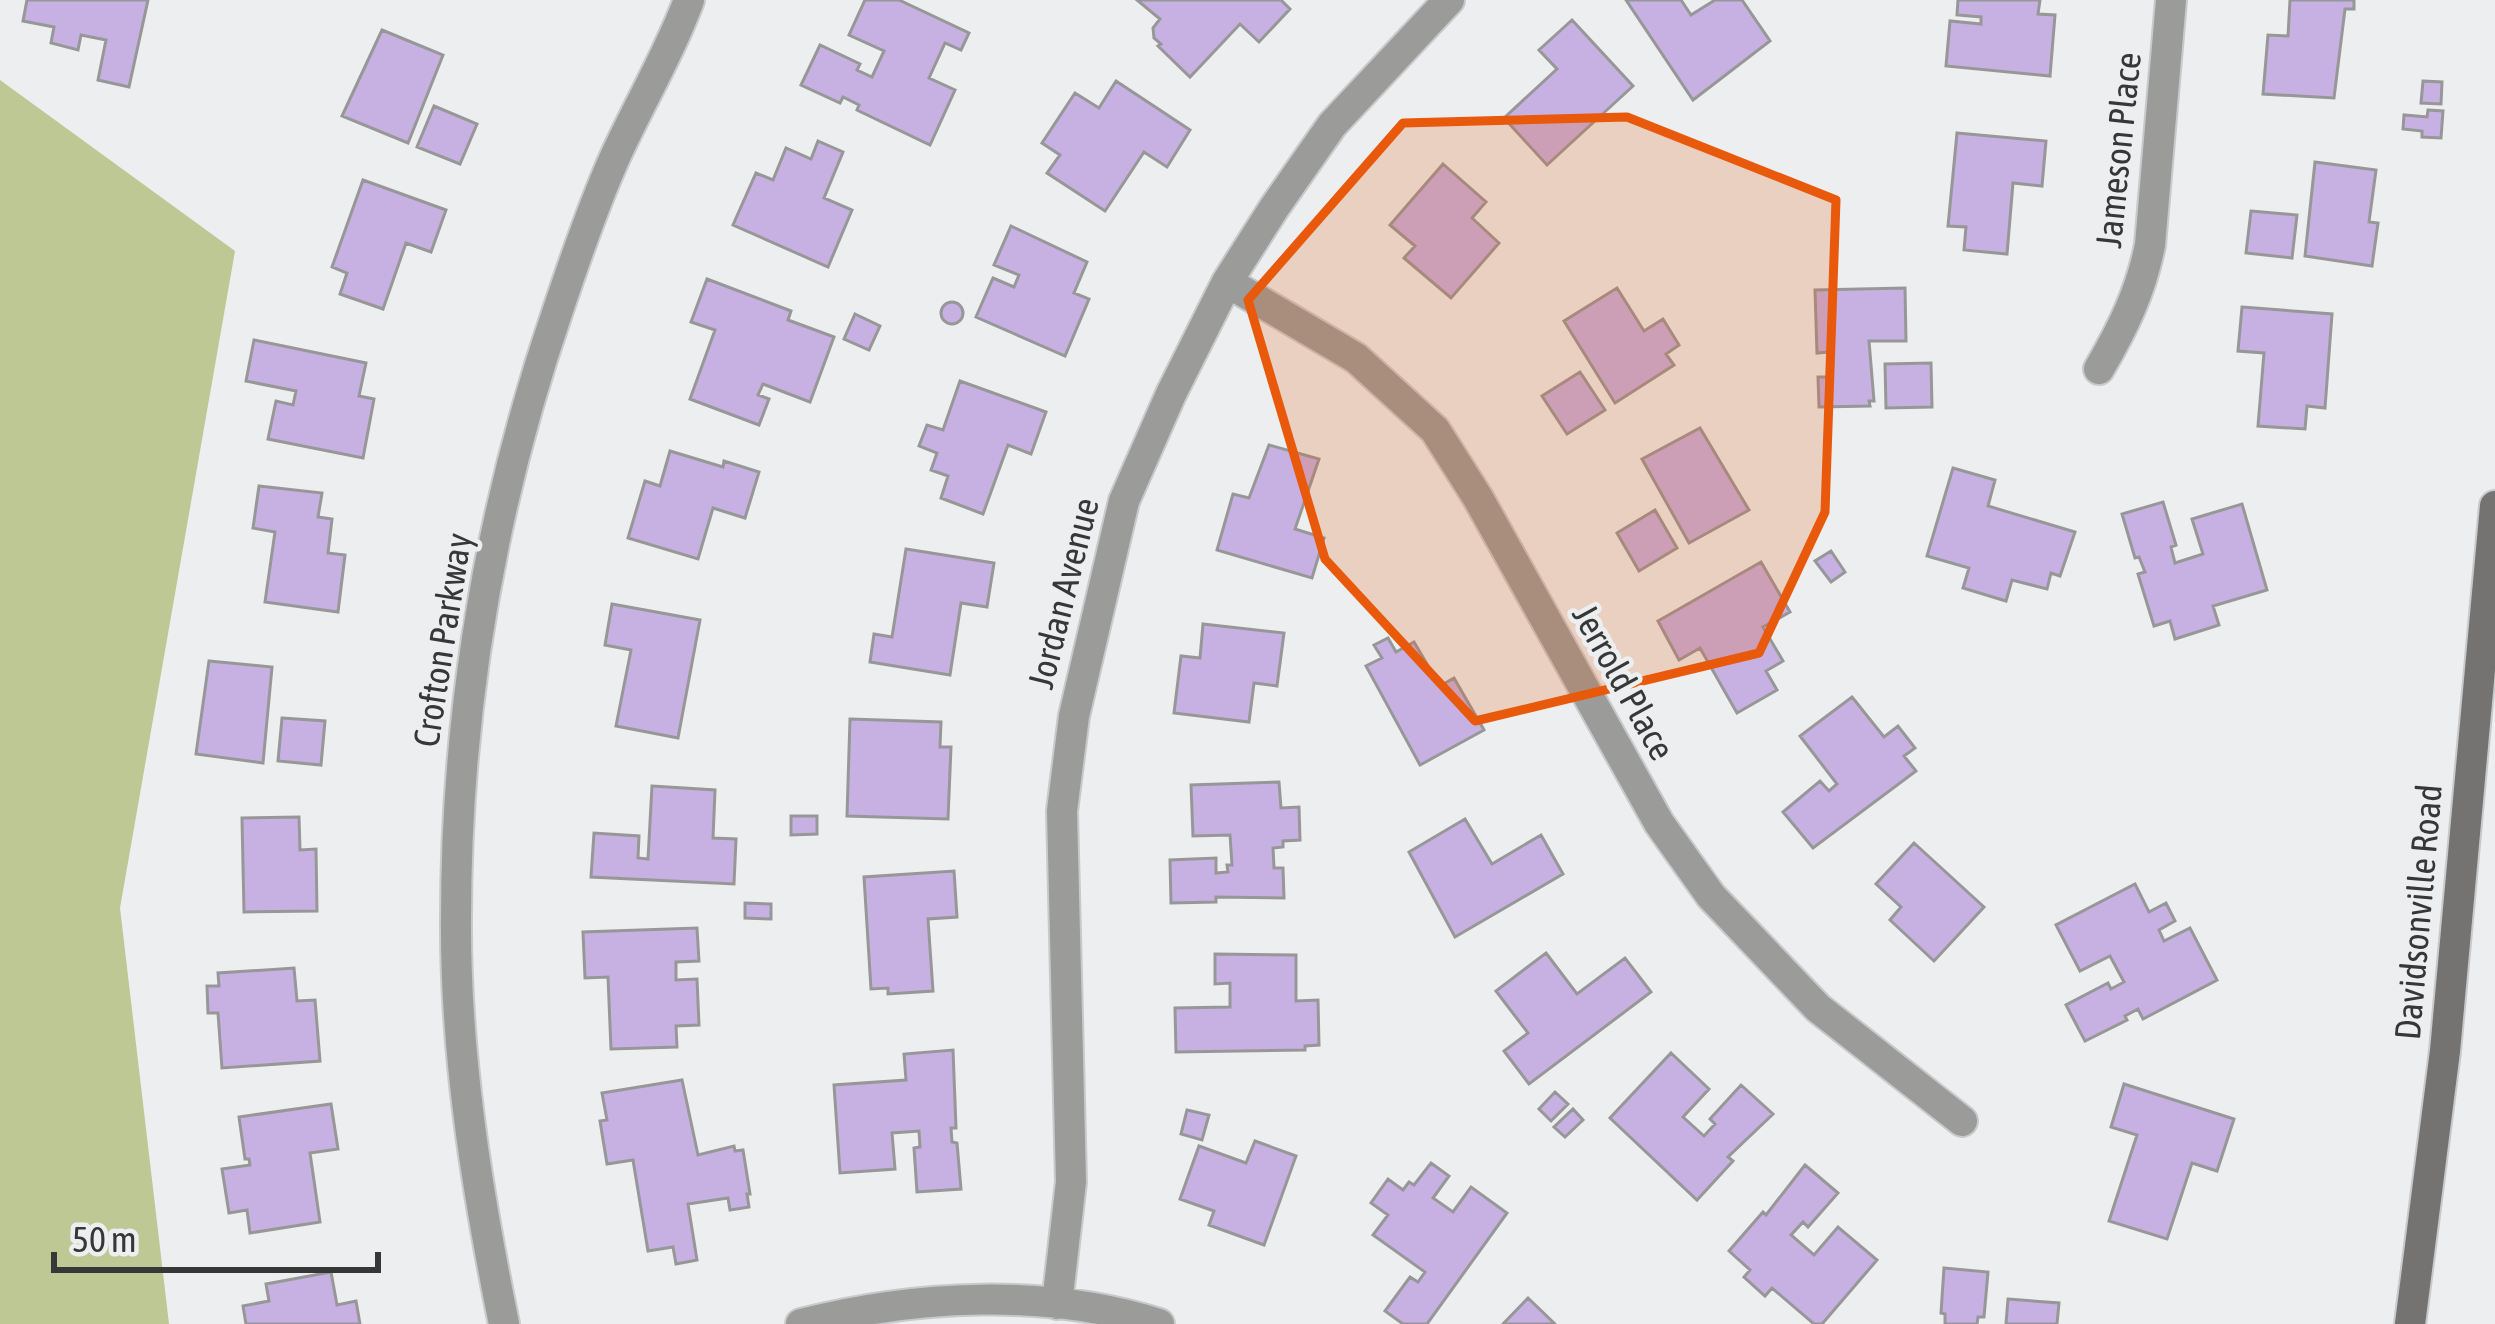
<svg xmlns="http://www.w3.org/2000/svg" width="2495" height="1324" font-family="'Asap Condensed',sans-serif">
	<rect width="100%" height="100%" fill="#eceeef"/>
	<path fill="#bdc894" d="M0,80L235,251L120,908L169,1324H0Z"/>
	<path fill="#c7b1e3" stroke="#989798" stroke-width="3" d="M27,0H148L129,87L98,80L106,40L81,35L78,50L51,43L54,27L23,21Z
		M865,0H899L969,33L961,50L945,43L929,78L955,90L930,145L857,110L859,105L843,97L840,103L801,85L820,45L860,64L857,70L872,77L884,51L849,35Z
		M1137,0H1281L1290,9L1259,42L1240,24L1190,77L1158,46L1161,44L1154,38L1153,28L1160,19Z
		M1626,0H1681L1691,15L1715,0H1742L1770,41L1693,100Z
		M1958,0H2040L2038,14L2055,15L2050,76L1946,66L1950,21L1981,24V17L1957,15Z
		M2290,0H2354V9H2345L2334,98L2263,94L2268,35L2288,36Z
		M1572,20L1633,86L1547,165L1504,118L1557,69L1539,50Z
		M382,30L443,55L408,143L342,116Z
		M1116,81L1190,130L1167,167L1144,152L1105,211L1047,173L1060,155L1042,143L1075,93L1099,108Z
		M2423,81L2442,82L2441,104L2421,103Z
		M434,106L477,124L460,164L417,147Z
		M2428,110L2443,111L2441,138L2422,137V131L2403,129L2404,115L2427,117Z
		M1957,133L2046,141L2042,186L2013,183L2007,254L1964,250L1966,227L1948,226Z
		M818,141L843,152L824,198L852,210L828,267L733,225L756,173L773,180L786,148L811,159Z
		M2315,162L2376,170L2369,222L2378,223L2372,266L2305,256Z
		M1443,164L1486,202L1472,218L1499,243L1451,298L1404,258L1415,246L1390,225Z
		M363,180L446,210L431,252L406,243L383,309L340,294L347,273L332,267Z
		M2251,211L2297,215L2292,258L2246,253Z
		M1011,226L1087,262L1074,293L1089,299L1065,356L976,317L993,278L1014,287L1019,275L994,265Z
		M707,279L791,311L788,320L834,337L810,402L763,384L758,395L769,399L759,425L690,399L715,330L691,322Z
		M1617,288L1644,331L1663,319L1679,345L1666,354L1674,365L1615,403L1564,321Z
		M1905,288L1906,341H1869L1874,401H1869L1870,406L1819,407L1818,377H1829V352L1817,353L1815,290Z
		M941 313a11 11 0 1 1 22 0a11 11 0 1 1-22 0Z
		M2242,307L2332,314L2325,408L2307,406L2305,429L2258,426L2264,353L2238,351Z
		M855,314L880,326L869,350L844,339Z
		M254,340L366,363L359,396L374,399L363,458L268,439L276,401L293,405L296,391L246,381Z
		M1931,363L1932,407L1886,408L1885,364Z
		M1580,372L1605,410L1567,434L1542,396Z
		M960,381L1046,412L1031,454L1008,445L983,514L941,498L948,476L931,470L937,453L919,446L927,425L943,430Z
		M1700,428L1749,510L1689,543L1642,459Z
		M1269,445L1319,459L1295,529L1324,538L1312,578L1217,550L1233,494L1249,498Z
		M670,451L723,467L724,461L759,472L745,518L713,508L698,559L628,538L645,481L660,486Z
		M1953,468L1995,480L1988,506L2075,532L2060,576L2051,573L2047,589L2012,580L2006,601L1963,588L1969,568L1927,556Z
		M259,486L322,493L318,517L332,519L328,553L345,555L338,612L265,602L275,532L253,528Z
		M2163,502L2176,545L2171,547L2175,563L2203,554L2192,519L2242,504L2267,590L2213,606L2219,625L2175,639L2170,621L2154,626L2138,574L2145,572L2139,557L2135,558L2122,514Z
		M1655,510L1677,548L1639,571L1617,533Z
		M906,549L994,563L987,607L961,603L950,675L870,662L874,634L892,637Z
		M1831,551L1845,572L1831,582L1815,561Z
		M1761,562L1790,612L1763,627L1783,661L1766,671L1777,690L1737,713L1700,648L1679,660L1658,621Z
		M612,604L700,620L678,738L616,726L631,650L605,645Z
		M1203,624L1284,633L1277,686L1254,683L1249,722L1174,713L1181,656L1200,658Z
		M1388,638L1396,652L1414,642L1440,686L1454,678L1484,730L1420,765L1366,666L1382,658L1374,645Z
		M209,661L272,667L263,763L196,754Z
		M1852,697L1884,737L1898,726L1915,748L1904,756L1916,771L1813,848L1783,812L1820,781L1829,791L1837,784L1800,736Z
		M282,718L325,721L321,765L278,761Z
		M850,719L941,722L940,747H951L948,819L847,816Z
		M1279,782L1281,808L1299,807L1300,840L1283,841V847L1273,848L1274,868H1283L1284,898L1216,897V902L1171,903L1170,860L1216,858V873L1228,872L1227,865H1232L1230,835L1193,836L1191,785Z
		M652,786L715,790L713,838L736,839L734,884L591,877L594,833L639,836L638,858L648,859Z
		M791,816H817V834L791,835Z
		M299,817L300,850L316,849L317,911L244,912L242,818Z
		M1465,819L1492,864L1541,835L1563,874L1455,937L1409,852Z
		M1914,843L1984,907L1934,961L1890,920L1901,907L1876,884Z
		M954,871L957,917L928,919L933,991L888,994V988L871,989L864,877Z
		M2135,884L2149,912L2166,903L2175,921L2159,930L2164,941L2190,928L2217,980L2143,1019L2138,1009L2125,1016L2127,1020L2085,1041L2066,1005L2108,983L2111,989L2124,982L2110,956L2080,971L2056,925Z
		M745,903L771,904V919L745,918Z
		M697,928L699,961L676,962V980L697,979L699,1025L676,1026L677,1047L611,1049L608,977L585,978L583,932Z
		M1546,953L1577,994L1625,958L1651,992L1529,1084L1504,1051L1528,1033L1496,991Z
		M1215,954L1296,955V1001L1318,1000L1319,1045L1305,1046V1050L1176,1052L1175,1008L1230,1007V983L1215,984Z
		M294,968L297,1001L315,1000L320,1061L222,1068L218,1013H208L207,986H219L218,973Z
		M953,1050L956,1128H951L952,1142L957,1143L961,1189L917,1192L914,1148L920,1147L919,1131L892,1133L895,1169L840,1173L834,1085L906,1080L904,1054Z
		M1671,1053L1709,1089L1683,1117L1704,1136L1715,1124L1710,1119L1741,1085L1773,1114L1728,1157L1733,1161L1697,1200L1610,1118Z
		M682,1080L698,1155L734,1146L735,1151L743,1150L750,1194H747L749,1207L730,1210L728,1198L688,1204L697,1260L676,1264L673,1247L648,1251L633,1160L607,1164L600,1121L607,1120L602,1093Z
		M2124,1084L2234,1119L2217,1171L2192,1163L2167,1239L2109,1221L2137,1135L2111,1127Z
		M1555,1092L1568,1104L1551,1121L1539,1109Z
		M331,1104L338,1149L310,1153L320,1222L250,1233L247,1210L229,1213L222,1169L250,1165L249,1159H245L239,1117Z
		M1573,1109L1583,1120L1565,1137L1554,1127Z
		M1187,1110L1209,1115L1202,1140L1181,1134Z
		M1255,1141L1296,1156L1264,1245L1209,1225L1214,1211L1180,1199L1199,1146L1246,1163Z
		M1431,1163L1449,1176L1433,1198L1453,1212L1471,1187L1507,1213L1427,1324H1403L1385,1311L1410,1277L1418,1282L1425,1272L1373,1235L1388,1215L1371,1203L1388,1179L1403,1190L1409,1182L1414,1185Z
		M1805,1165L1838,1193L1808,1227L1803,1222L1791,1235L1814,1255L1838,1227L1877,1260L1822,1324H1814L1772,1288L1765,1296L1744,1277L1750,1270L1729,1251L1763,1212L1766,1215Z
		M1944,1268L1988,1272L1984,1317H1978L1977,1324H1945V1314L1941,1313Z
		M331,1272L337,1305L356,1301L360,1324H246L243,1306L269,1301L266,1284Z
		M1528,1298L1555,1324H1503Z
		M2008,1299L2059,1303L2057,1324H2006Z"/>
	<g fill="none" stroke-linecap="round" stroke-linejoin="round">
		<defs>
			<path id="minor" d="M1227,282L1356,358L1435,430L1478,498L1659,823L1711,896L1818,1008L1962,1121
				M2099,369C2123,328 2141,291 2150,245L2171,0
				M1057,1304L1071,1182L1062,811L1074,716L1124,501L1171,394L1227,282L1274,208L1332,125L1449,0
				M801,1324C915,1295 1046,1288 1159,1324"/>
			<path id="tertiary" d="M504,1324C477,1191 455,1054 456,918C456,711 491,505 558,310C575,259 593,206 615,157C639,104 669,54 689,0"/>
			<path id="secondary" d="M2410,1324L2445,1051L2495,506"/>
		</defs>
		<use href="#minor" stroke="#c8c9ca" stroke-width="34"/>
		<use href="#tertiary" stroke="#c8c9ca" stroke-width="34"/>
		<use href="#secondary" stroke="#c8c9ca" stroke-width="34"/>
		<use href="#minor" stroke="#9b9b9a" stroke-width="30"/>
		<use href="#tertiary" stroke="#9b9b9a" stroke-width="30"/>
		<use href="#secondary" stroke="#747372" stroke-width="30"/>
	</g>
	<path fill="#e8590c" fill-opacity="0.2" stroke="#e8590c" stroke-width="9" stroke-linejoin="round" d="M1627,117L1836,200L1825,512L1759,653L1475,721L1325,559L1248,300L1403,123Z"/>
	<g text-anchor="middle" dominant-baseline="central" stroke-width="9" stroke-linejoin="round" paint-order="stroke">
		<g font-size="36" fill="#363737" stroke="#eceeef">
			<text transform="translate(2118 150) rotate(-84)">Jameson Place</text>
			<text transform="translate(1063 593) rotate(-76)">Jordan Avenue</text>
			<text transform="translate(442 640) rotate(-81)">Crofton Parkway</text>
			<text transform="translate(1624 682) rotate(61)">Jerrold Place</text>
			<text transform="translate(2418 912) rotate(-85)">Davidsonville Road</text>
		</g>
	</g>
	<path d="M54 1252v18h324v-18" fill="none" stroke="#363737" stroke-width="6"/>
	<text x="72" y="1252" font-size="36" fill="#363737" stroke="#eceeef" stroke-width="9" paint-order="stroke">50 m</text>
</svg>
